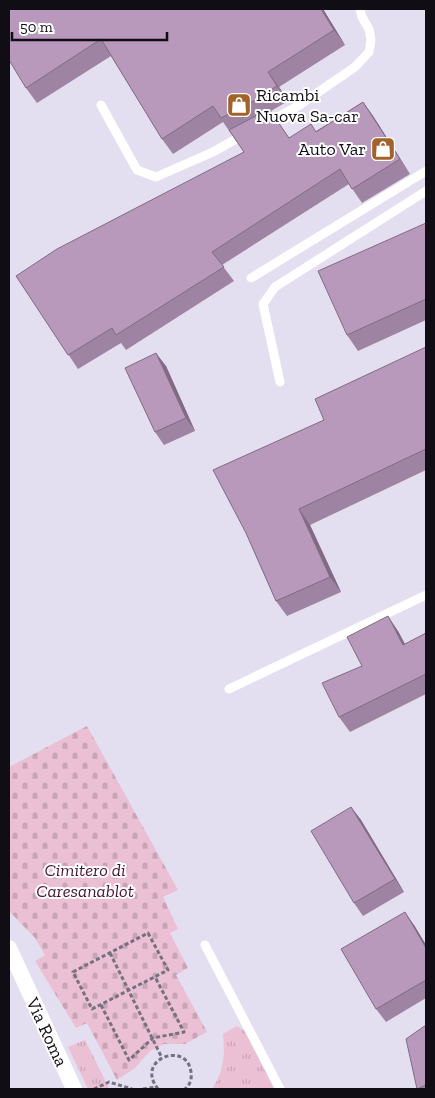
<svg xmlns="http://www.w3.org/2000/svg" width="435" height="1098" font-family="'Zilla Slab',serif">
	<defs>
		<pattern id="grass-tufts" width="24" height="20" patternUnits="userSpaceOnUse" patternTransform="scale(1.25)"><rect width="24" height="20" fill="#ebc0d5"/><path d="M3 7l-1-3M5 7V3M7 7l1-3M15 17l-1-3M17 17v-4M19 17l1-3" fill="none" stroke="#c8a4b6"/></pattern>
		<pattern id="cemetery-stones" width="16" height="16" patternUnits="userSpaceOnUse" patternTransform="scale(1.25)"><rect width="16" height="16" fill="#ebc0d5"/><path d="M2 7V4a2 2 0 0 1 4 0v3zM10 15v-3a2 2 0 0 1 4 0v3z" fill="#c8a4b6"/></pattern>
	</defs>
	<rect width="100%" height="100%" fill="#e4def1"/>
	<path fill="url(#grass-tufts)" d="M237,1026L245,1031L274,1089H212C224,1071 225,1055 223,1034Z
		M85,1040L108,1086L109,1089H88L68,1047Z"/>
	<path fill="url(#cemetery-stones)" d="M87,726L178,890L163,897L178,929L170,933L188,968L176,975L207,1032L185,1044H164L150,1051L135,1068L117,1080L87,1023L76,1028L35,961L45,955L35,938L9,911V767Z"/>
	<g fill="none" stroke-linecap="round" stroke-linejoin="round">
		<path stroke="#75717d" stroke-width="3" stroke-dasharray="4 2.5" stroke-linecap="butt" d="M148,933L168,970L92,1009L73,972Z
			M110,953L162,1058
			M101,1005L129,1060L153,1038L184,1032L155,977
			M94,1089L109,1082L132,1089
			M143,1089L156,1087
			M158,1089C134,1059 187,1040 191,1072C192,1079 190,1085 185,1089"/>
		<path stroke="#fff" stroke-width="9" d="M101,105L137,170L156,177L213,152L245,134
			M265,124L298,106L355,67L369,52L371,40L369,29L362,17L360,9
			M251,278L426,171
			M280,382L263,304L275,287L426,191
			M229,689L426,595
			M205,945L280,1089"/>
		<path stroke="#fff" stroke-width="16" d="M9,948L74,1089"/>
	</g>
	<path fill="#9e84a2" d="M9,9H323L345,45L279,87L288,101L271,111L289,138L316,131L363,102L373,116L410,174L362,203L349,184L222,265L234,281L126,350L121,343L78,369L16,276L244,152L223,122L173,154L162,139L111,56L37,103L26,88Z
		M426,223V320L358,351L347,335Z
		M426,347V470L310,525L341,592L287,616L276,601L246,533L324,420Z
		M166,366L195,431L164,445L155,432Z
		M398,631L405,644L426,633V694L350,732L339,717L362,666Z
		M351,807L361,820L404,892L363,916L354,903Z
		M414,925L426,945V998L386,1022L376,1009Z
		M426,1025V1089H417Z"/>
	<path fill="#816b84" d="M321,9H323L345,45L334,30Z
		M268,72L279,87L288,101L277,86Z
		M363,102L373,116L410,174L400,159Z
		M156,353L166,366L195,431L186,418Z
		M299,509L310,525L341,592L330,577Z
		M388,616L398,631L413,660L403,645Z
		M351,807L361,820L404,892L395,879Z
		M405,912L414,925L426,945V948Z"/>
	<path fill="#b899bc" stroke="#816b84" d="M9,9H321L334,30L268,72L277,86L260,96L261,97L221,118L213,106L162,139L101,39L26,88L9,60Z
		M363,102L400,159L352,189L340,169L212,252L224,267L116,335L112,328L68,355L16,276L57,249L244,152L229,130L269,109L289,138L311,124L316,132Z
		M426,223V299L347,335L318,271Z
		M426,347V449L299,509L330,577L276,601L246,533L213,470L324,420L315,399Z
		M156,353L186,418L155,432L125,368Z
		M388,616L403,645L426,633V674L339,717L322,683L362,666L347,637Z
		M351,807L395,879L354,903L311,831Z
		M405,912L426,948V980L376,1009L341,949Z
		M426,1025V1085L417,1089L406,1039Z"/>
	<defs>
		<symbol id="shop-square" viewBox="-11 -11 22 22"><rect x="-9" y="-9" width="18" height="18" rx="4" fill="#a16329" stroke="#fff"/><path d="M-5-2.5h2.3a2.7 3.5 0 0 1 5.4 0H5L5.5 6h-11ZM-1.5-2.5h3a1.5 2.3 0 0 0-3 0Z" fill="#fff"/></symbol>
	</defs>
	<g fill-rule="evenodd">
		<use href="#shop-square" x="225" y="91" width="28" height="28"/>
		<use href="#shop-square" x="369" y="135" width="28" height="28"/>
	</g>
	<g text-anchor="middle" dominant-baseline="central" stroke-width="4" stroke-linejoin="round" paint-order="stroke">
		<g font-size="18" fill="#100e14" stroke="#fff" text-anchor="start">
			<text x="256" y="95">Ricambi<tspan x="256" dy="21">Nuova Sa-car</tspan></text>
			<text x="366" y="149" text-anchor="end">Auto Var</text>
		</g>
		<g font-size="18" font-style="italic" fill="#481233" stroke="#fff">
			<text x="85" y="870">Cimitero di<tspan x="85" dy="21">Caresanablot</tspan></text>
		</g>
		<g font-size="18" fill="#100e14" stroke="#fff">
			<text transform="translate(47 1032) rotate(65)">Via Roma</text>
		</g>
	</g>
	<rect width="435" height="1098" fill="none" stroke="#100e14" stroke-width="20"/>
	<path d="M12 32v8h155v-8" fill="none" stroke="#100e14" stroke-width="2.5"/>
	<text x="20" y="32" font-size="15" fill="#100e14" stroke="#ffffff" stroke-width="4" paint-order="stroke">50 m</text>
</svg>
